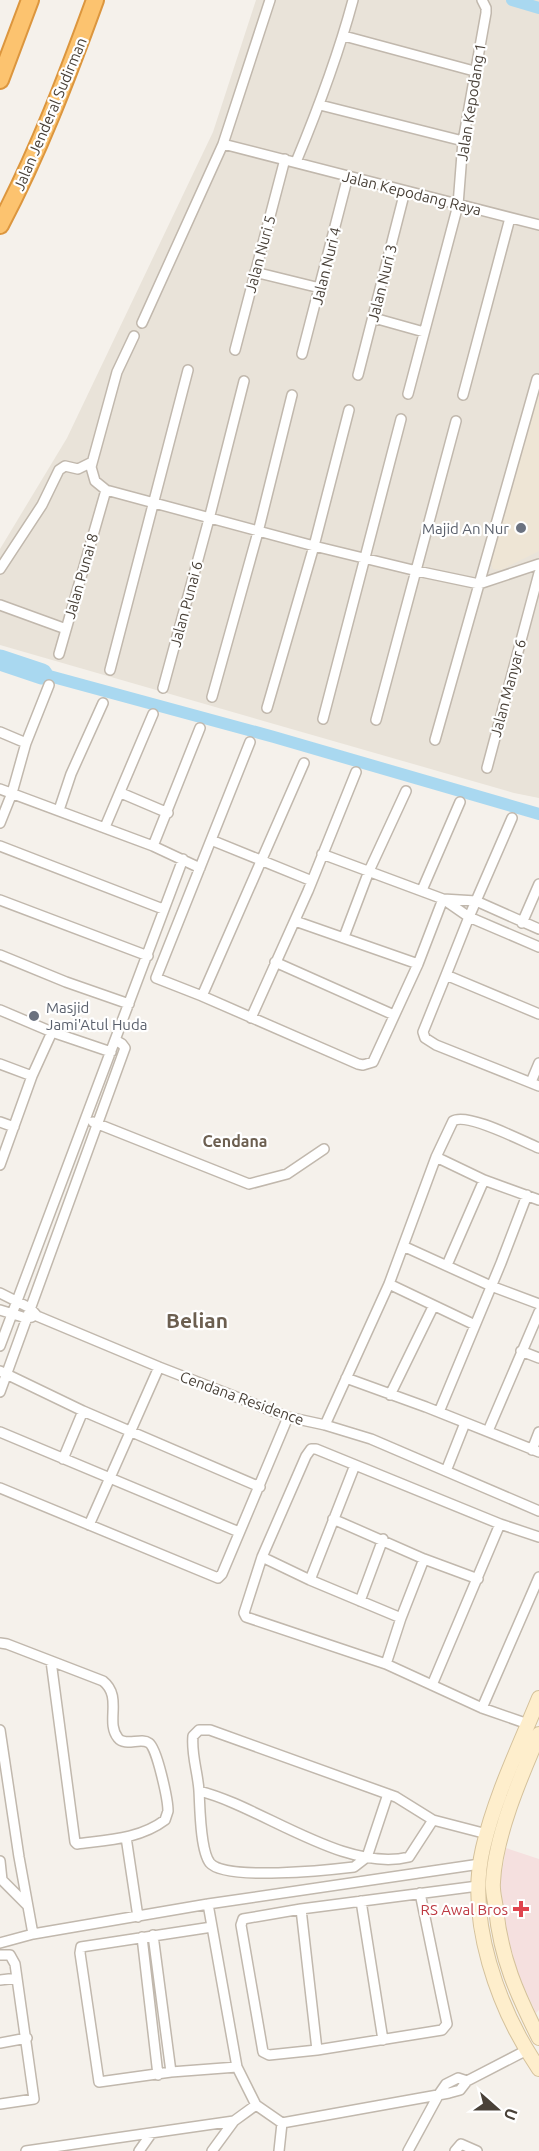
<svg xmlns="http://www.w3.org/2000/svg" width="539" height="2151" font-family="Ubuntu,sans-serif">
	<rect width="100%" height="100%" fill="#f5f1eb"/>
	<path fill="#e9e3d9" d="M256,0H539V798L514,793L0,645V549L67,438L213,132Z"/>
	<path fill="#eee5d5" d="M539,390V551L501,570L493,569L491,563Z"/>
	<path fill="#f5e0df" d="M506,1848L539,1859V2010L536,2013L518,1974L507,1934L500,1883Z"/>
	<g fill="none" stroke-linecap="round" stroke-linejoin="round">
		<path stroke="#a9d8f0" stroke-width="12" d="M512,0L539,8
			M42,674L274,737L539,814"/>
		<path stroke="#a9d8f0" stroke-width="21" d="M0,660L42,674"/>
		<defs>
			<path id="street" d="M344,36L474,71
				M320,105L463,141
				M223,144L270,0
				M296,162C318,109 338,56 353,0
				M255,272L320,288
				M374,318L424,332
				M142,323L223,144L539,225
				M134,336L117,372L91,467L95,481L106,490L314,546L417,571L479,584L539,564
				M235,350L285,159
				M302,354L348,176
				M358,375L405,191
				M408,394L458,205L463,141L486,13V8L482,0
				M463,395L510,218
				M0,569L42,505L59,470L65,466L78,469L92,462
				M0,605L66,629
				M59,654L106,490
				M110,670L188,370
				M163,688L209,519L244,381
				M212,697L258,532L292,395
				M267,708L314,546L349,410
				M323,719L401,419
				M376,720L456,421
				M0,732L26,743
				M435,740L537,379
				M250,742L156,978L202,996L358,1064L363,1065L373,1062L418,964L443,899
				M487,768L539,573
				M0,789L153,846L200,868
				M121,793L168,813
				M59,810L71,774L103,703
				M0,823L12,793L26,743L49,685
				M105,827L153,714
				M211,840L312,881
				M0,846L163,909
				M153,846L200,728
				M322,854L443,899L469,917L539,947
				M422,890L460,802
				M443,899L476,901L539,929
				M0,900L148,956
				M295,921L418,964
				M522,923L539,884
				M344,937L369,871L406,791
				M0,955L66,982L129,1004
				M275,962L394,1015
				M446,975L469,917L512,818
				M202,996L304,763
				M0,1010L52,1032L111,1052
				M539,1014L446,975L423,1032L425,1038L436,1045L539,1086
				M251,1018L308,891L356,772
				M0,1064L32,1076
				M531,1082L539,1063
				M0,1122L14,1127
				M93,1122L249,1184L287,1174L324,1149
				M436,1157L484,1180L539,1200
				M0,1165L32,1076L52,1032
				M403,1246L491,1286L539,1304
				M447,1265L484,1180
				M389,1284L475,1325
				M0,1293L30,1308L37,1316L159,1367L288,1417L325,1425L371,1439L539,1511
				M0,1310L26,1318L32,1317
				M0,1346L183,859
				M521,1351L539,1358
				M0,1371L83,1411L260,1487
				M346,1378L426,1407L539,1452
				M0,1392L125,1048L122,1044L115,1040
				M390,1395L433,1307
				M439,1412L501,1263L527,1195
				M325,1425L389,1284L436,1157L453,1121C467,1112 522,1141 539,1148
				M488,1431L539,1312
				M0,1432L239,1532
				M532,1450L539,1432
				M63,1459L83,1411
				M446,1471L465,1423
				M0,1488L218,1578L222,1574L288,1417
				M333,1519L424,1559L478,1579
				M89,1525L159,1367
				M262,1557L310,1580L401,1618
				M310,1580L355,1465
				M360,1601L383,1539
				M0,1643L7,1644L103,1681C123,1697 105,1722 118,1738C125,1747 141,1737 149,1743C157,1748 168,1800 168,1811C167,1814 166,1817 165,1820C140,1839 107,1840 77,1844L75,1842L51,1661
				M386,1664L401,1618L424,1559
				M432,1685L500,1524
				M482,1708L539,1577
				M528,1724L482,1708L386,1664L246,1617L244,1613L262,1557L306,1456L311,1449H316L500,1524L539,1537
				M0,1730L19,1857L33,1934
				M199,1791C261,1806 344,1873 409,1857L433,1820
				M388,1794L367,1857L354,1867C329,1870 225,1881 210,1863C200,1850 200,1807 199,1791C198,1773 191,1754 193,1736L199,1730H210L396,1797L433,1820L487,1834
				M126,1837L138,1917
				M0,1861L2,1880L27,1905
				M420,1893L447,2024L442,2030L317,2050L269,2055L263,2052L241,1925L243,1919L301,1909L478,1886
				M361,1901L383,2040
				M208,1904L237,2067L256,2105
				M301,1909L317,2050
				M212,1927L81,1947L80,1953L99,2082L171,2072L237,2067
				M153,1935L171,2072
				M142,1937L158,2075
				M0,1943L33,1934L208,1904L480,1864
				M0,1955H10L15,1964L34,2099L0,2104
				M0,1980L17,1978
				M0,2043L27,2038
				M26,2151L234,2121
				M139,2151L151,2134
				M212,2151L234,2121L256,2105L282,2123L449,2093L460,2090L467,2081L527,2050
				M279,2151L282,2123
				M408,2151L439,2094L446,2084L458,2078L467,2081
				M455,2151L461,2144L477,2151"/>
			<path id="secondary" d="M539,1698C519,1747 495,1796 483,1848C466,1920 498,2009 539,2069
				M539,1734C521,1776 495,1836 493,1882C492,1891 495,1900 496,1909C501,1959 517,1994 539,2038"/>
			<path id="highway" d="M0,80L30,0
				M0,225C38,153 67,77 95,0"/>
		</defs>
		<use href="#street" stroke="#c1b8ad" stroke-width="12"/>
		<use href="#secondary" stroke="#d4c19b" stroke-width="16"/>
		<use href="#highway" stroke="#dc963e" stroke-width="20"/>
		<use href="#street" stroke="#fff" stroke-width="9"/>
		<use href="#secondary" stroke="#feeecc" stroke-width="14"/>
		<use href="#highway" stroke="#fcc36f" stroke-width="16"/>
	</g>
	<g fill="#6b7280" stroke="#fff" stroke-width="2">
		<circle cx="521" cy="528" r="6"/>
		<circle cx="34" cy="1016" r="6"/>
	</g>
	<path fill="#e0444e" stroke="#fff" stroke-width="2" d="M518 1900h6v6h6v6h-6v6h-6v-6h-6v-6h6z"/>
	<g text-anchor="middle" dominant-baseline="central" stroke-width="4.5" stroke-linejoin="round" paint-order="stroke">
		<g font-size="15" fill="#494138" stroke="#fff">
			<text transform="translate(471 102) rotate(-81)">Jalan Kepodang 1</text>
			<text transform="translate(50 114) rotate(-67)">Jalan Jenderal Sudirman</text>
			<text transform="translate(412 193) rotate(14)">Jalan Kepodang Raya</text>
			<text transform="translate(260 254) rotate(-75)">Jalan Nuri 5</text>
			<text transform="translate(326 266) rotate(-76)">Jalan Nuri 4</text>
			<text transform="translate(382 283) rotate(-76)">Jalan Nuri 3</text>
			<text transform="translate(81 576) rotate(-74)">Jalan Punai 8</text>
			<text transform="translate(186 604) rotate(-75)">Jalan Punai 6</text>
			<text transform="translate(508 688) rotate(-75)">Jalan Manyar 6</text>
			<text transform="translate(242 1398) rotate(20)">Cendana Residence</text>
		</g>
		<g font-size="15" fill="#5b616d" stroke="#fff" text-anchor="end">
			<text x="509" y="528">Majid An Nur</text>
			<text x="46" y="1007" text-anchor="start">Masjid<tspan x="46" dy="17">Jami'Atul Huda</tspan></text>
		</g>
		<g font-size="15" fill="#be3a42" stroke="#fff" text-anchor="end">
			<text x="508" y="1909">RS Awal Bros</text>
		</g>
		<g font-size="16" font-weight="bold" fill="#6c5f50" stroke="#fff">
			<text x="235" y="1141">Cendana</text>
		</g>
		<g font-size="21" font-weight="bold" fill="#6c5f50" stroke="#fff">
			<text x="197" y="1320">Belian</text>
		</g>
	</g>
	<g transform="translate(497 2109) rotate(111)" stroke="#ffffff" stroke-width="4.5" paint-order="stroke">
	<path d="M0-4.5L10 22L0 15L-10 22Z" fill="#494138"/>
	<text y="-9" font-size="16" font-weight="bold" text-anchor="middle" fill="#494138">U</text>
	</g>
</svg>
